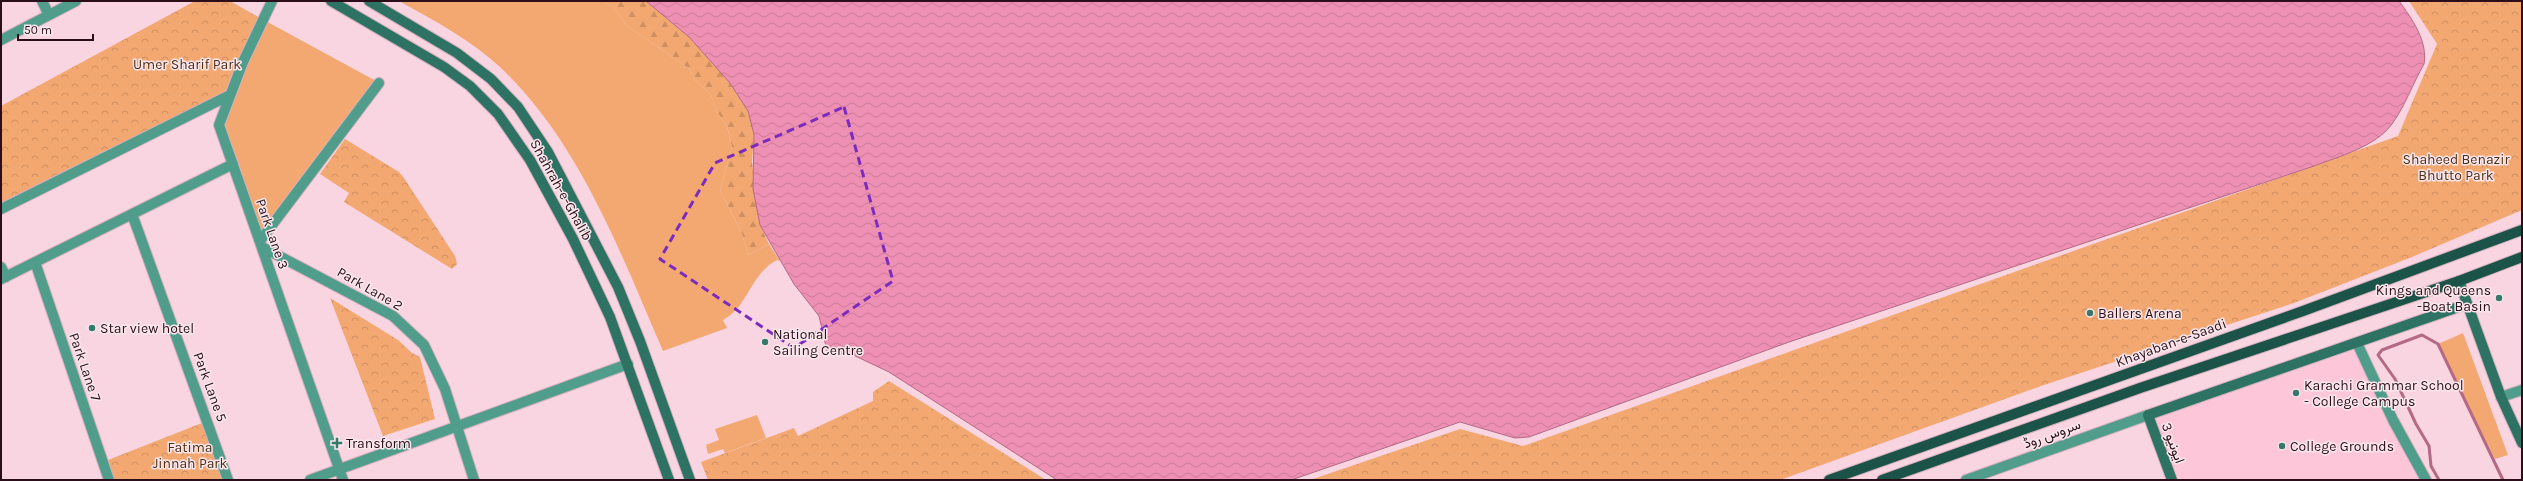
<svg xmlns="http://www.w3.org/2000/svg" width="2523" height="481" font-family="Karla,Vazirmatn,sans-serif">
	<defs>
		<pattern id="forest-firs" width="22" height="20" patternUnits="userSpaceOnUse"><rect width="22" height="20" fill="#f3a871"/><path d="M5 1l3.5 6h-7zM16 11l3.5 6h-7z" fill="#d08f61"/></pattern>
		<pattern id="park-crowns" width="20" height="18" patternUnits="userSpaceOnUse"><rect width="20" height="18" fill="#f3a871"/><path d="M2 6a3 3 0 1 1 6 0M12 15a3 3 0 1 1 6 0" fill="none" stroke="#d08f61"/></pattern>
		<pattern id="water-waves" width="16" height="10" patternUnits="userSpaceOnUse"><rect width="16" height="10" fill="#ee90b3"/><path d="M0 5q4-4 8 0t8 0" fill="none" stroke="#cc7b99"/></pattern>
	</defs>
	<rect width="100%" height="100%" fill="#f8d5e1"/>
	<path fill="#fec6d9" d="M2357,343L2426,480H2172L2148,415Z"/>
	<path fill="#f3a871" d="M399,1H603L614,7L627,26L690,69L694,79L711,95L717,112L727,126L732,147L720,190L742,234L748,255L769,244L780,261L777,260C751,273 748,307 723,320L727,328L663,351C620,252 580,143 500,67C471,40 433,20 399,1Z
		M262,19L376,81L259,238L219,125Z
		M2463,333L2508,455L2495,459L2438,344Z
		M757,415L766,438L725,453L723,449L708,454L706,445L719,440L715,429Z"/>
	<path fill="url(#forest-firs)" d="M603,1H646L689,37L730,83L748,111L754,134L752,162L760,225L769,244L748,255L742,234L720,190L732,147L727,126L717,112L711,95L694,79L690,69L627,26L614,7Z"/>
	<path fill="url(#park-crowns)" d="M195,1H230L262,19L229,100L1,215V106Z
		M2409,1H2522V210L2412,257L2294,303L2044,385L1780,480H1310L1460,429L1523,446L2398,136L2437,44Z
		M345,139L399,172L404,178L455,256L457,264L452,269L344,202L349,193L320,174Z
		M330,298L398,340L412,353L420,357L435,419L383,436Z
		M889,381L1046,480H708L701,462L794,428L798,436L873,401V392Z
		M207,421L228,480H109L103,462Z"/>
	<path fill="url(#water-waves)" stroke="#b46985" d="M646,1H2399C2412,19 2428,41 2424,64C2413,83 2405,106 2392,124C2375,147 2340,156 2314,166L1789,342L1529,437L1515,438L1460,422L1291,480H1057L889,372L851,354H833L827,351L819,316L794,284L760,225L753,189L754,134L748,111L730,83L689,37Z"/>
	<g fill="none" stroke-linecap="round" stroke-linejoin="round">
		<path stroke="#b46985" stroke-width="3" d="M2439,480L2431,466L2429,446L2416,424L2395,379L2378,355L2382,350L2422,335L2438,344L2503,480"/>
		<defs>
			<path id="street" d="M42,1L49,15
				M272,1L243,62L219,125L343,480
				M1,40L76,1
				M1,209L230,95
				M132,214L228,480
				M260,241L379,83
				M262,247L393,316L424,345L445,389L474,480
				M35,262L109,480
				M1,267L6,277
				M1,279L233,164
				M2357,343L2393,420L2426,480
				M2501,397L2522,390
				M310,480L628,364
				M1966,480L2148,415"/>
			<path id="secondary" d="M331,1L444,67L470,86L498,114L530,160L573,239L610,317L669,480
				M369,1L457,53L491,79L518,107L548,152L618,287L640,341L690,480
				M2459,281L2501,397L2522,443
				M2172,480L2148,415L2467,304"/>
			<path id="primary" d="M1829,480L2303,311L2522,230
				M1882,480L2140,388L2459,281L2522,257"/>
		</defs>
		<use href="#street" stroke="#d3b1bd" stroke-width="12"/>
		<use href="#secondary" stroke="#d3b1bd" stroke-width="12"/>
		<use href="#primary" stroke="#d3b1bd" stroke-width="12"/>
		<use href="#street" stroke="#509d8b" stroke-width="10"/>
		<use href="#secondary" stroke="#2d7263" stroke-width="10"/>
		<use href="#primary" stroke="#1c5348" stroke-width="10"/>
	</g>
	<path fill="none" stroke="#7b2cbf" stroke-width="3" stroke-dasharray="8 5" stroke-linejoin="round" d="M844,107L893,281L794,348L660,259L715,163Z"/>
	<g fill="#36796a" stroke="#fae8ed" stroke-width="1.5">
		<circle cx="2499" cy="298" r="4"/>
		<circle cx="2090" cy="313" r="4"/>
		<circle cx="92" cy="328" r="4"/>
		<circle cx="765" cy="342" r="4"/>
		<circle cx="2296" cy="393" r="4"/>
		<path d="M335 437h4v4h4v4h-4v4h-4v-4h-4v-4h4z"/>
		<circle cx="2282" cy="446" r="4"/>
	</g>
	<g text-anchor="middle" dominant-baseline="central" stroke-width="3" stroke-linejoin="round" paint-order="stroke">
		<g font-size="14" fill="#4d2d14" stroke="#fae8ed">
			<text x="187" y="64">Umer Sharif Park</text>
			<text x="2456" y="159">Shaheed Benazir<tspan x="2456" dy="16">Bhutto Park</tspan></text>
			<text x="190" y="447">Fatima<tspan x="190" dy="16">Jinnah Park</tspan></text>
		</g>
		<g font-size="14" fill="#2b0e1a" stroke="#fae8ed">
			<text transform="translate(561 190) rotate(61)">Shahrah-e-Ghalib</text>
			<text transform="translate(272 234) rotate(71)">Park Lane 3</text>
			<text transform="translate(370 289) rotate(30)">Park Lane 2</text>
			<text transform="translate(2171 343) rotate(-20)">Khayaban-e-Saadi</text>
			<text transform="translate(85 367) rotate(71)">Park Lane 7</text>
			<text transform="translate(210 387) rotate(70)">Park Lane 5</text>
			<text transform="translate(2052 434) rotate(-20)">سروس روڈ</text>
			<text transform="translate(2173 443) rotate(70)">ایونیو 3</text>
		</g>
		<g font-size="14" fill="#2b0e1a" stroke="#fae8ed" text-anchor="start">
			<text x="2491" y="290" text-anchor="end">Kings and Queens<tspan x="2491" dy="16">-Boat Basin</tspan></text>
			<text x="2098" y="313">Ballers Arena</text>
			<text x="100" y="328">Star view hotel</text>
			<text x="773" y="334">National<tspan x="773" dy="16">Sailing Centre</tspan></text>
			<text x="2304" y="385">Karachi Grammar School<tspan x="2304" dy="16">- College Campus</tspan></text>
			<text x="346" y="443">Transform</text>
			<text x="2290" y="446">College Grounds</text>
		</g>
	</g>
	<rect width="2523" height="481" fill="none" stroke="#2b0e1a" stroke-width="4"/>
	<path d="M18 34v6h75v-6" fill="none" stroke="#2b0e1a" stroke-width="2"/>
	<text x="24" y="34" font-size="12" fill="#2b0e1a" stroke="#fae8ed" stroke-width="3" paint-order="stroke">50 m</text>
</svg>
